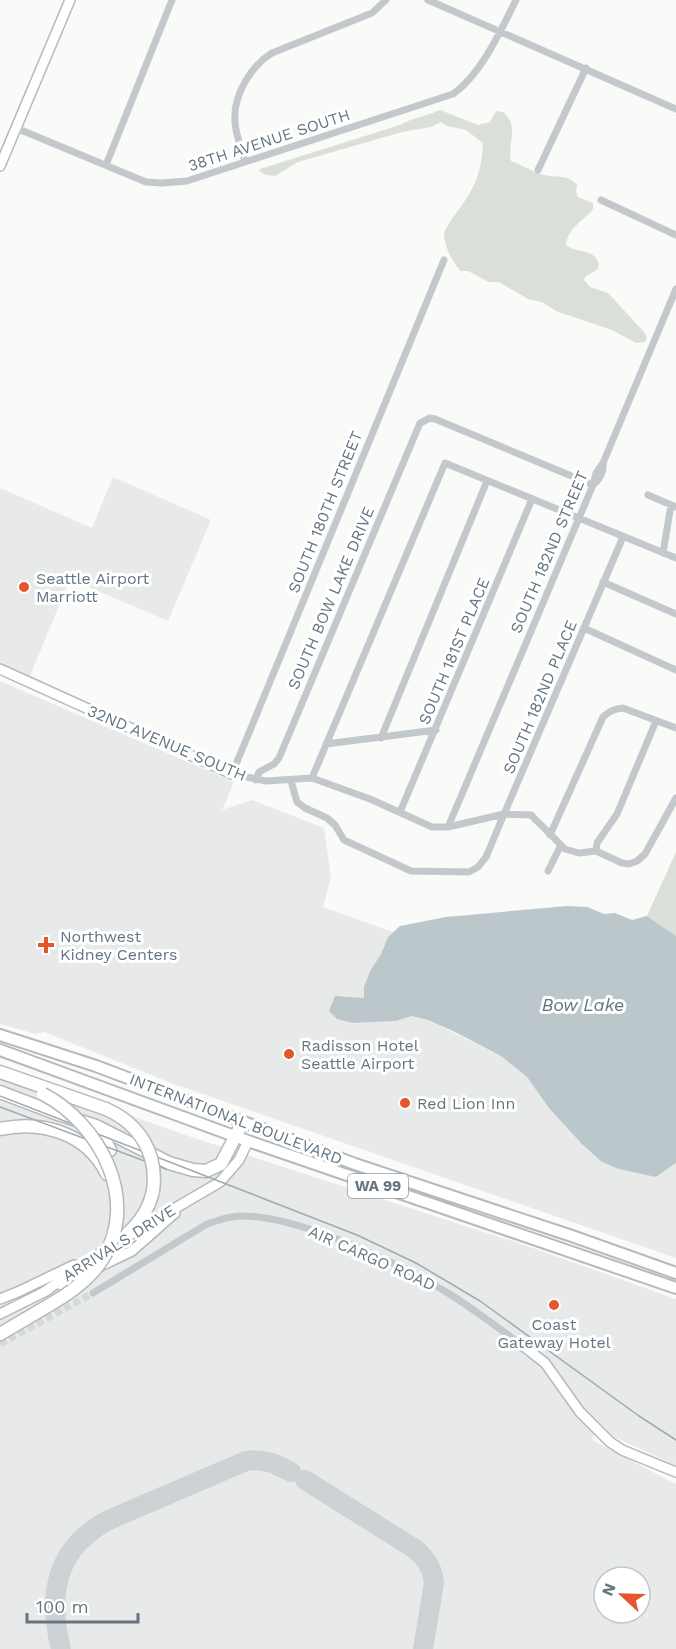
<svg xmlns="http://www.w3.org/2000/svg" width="676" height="1649" font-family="'Work Sans',sans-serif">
	<rect width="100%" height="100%" fill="#fafaf8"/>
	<path fill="#e8e9e9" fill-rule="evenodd" d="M113,477L211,520L168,621L70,579L30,676L0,662V488L92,528Z
		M0,681L234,782L222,810L252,800L324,828L331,877L323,907L393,932L388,937L381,954L370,971L364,987V998L335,997L353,1023L396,1021L412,1016L428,1020L501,1056L527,1077L566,1126L643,1173L656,1177L676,1163V1258L174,1084L44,1032L36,1034L0,1024Z
		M0,1069L188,1136L527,1246L676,1299V1465L612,1436L599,1422L592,1440L676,1484V1649H0ZM604,1577H640V1613H604Z"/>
	<path fill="#dadfd7" d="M440,110L478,125L490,122L496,111L503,112C520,126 507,143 511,161C522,165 533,172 544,175C556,178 568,174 577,185L576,192L578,197L593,203V209C584,220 567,229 566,245C576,254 592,247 599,263L598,269L586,276L584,280L590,287L608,293L644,332L647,338L645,342L636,343L612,330L556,311L542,302L528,299L499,282H489L468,271H461C453,264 444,245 444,234C444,228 464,203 468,196C479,179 482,162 483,143L466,130L447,126L441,122L431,127L402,132L298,162L275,176L266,175L259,171L260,169L400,125C412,118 427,116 440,110Z
		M676,852V936L647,916Z"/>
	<path fill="#bbc7cb" d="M567,906L587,907L604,914L615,913L632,920L647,916L676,936V1163L656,1177L619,1169L602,1162L582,1144L549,1108L527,1077L501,1056L455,1032L428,1020L412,1016L396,1021L353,1023L337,1019L329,1011L335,996L364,998V987L370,971L381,954L388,937L400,926L446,917Z"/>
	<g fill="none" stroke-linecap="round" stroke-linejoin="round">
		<path stroke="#ced2d4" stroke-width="20" d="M305,1480L415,1549C426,1558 433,1568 434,1583L423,1649
			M61,1649C47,1594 56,1546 111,1519L246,1461C264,1458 276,1464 291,1472"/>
		<path stroke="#d5d9db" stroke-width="7" stroke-dasharray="7 3.5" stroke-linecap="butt" d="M0,1344L93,1293"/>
		<defs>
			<path id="secondary" d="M0,166L70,0
				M0,669L232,774
				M131,1234L220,1182L239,1160L248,1141
				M61,1285L132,1251L175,1213
				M44,1292L109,1247
				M0,1299L20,1291L74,1265
				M0,1314L48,1290
				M522,1345L545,1363L580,1412L610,1442L622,1450L676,1472"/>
			<path id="primary" d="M0,1035L96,1066L355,1164L572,1236L676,1273
				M0,1050L248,1141L676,1288"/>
			<path id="highway" d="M0,1072L106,1109
				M0,1092L55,1113L96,1126L169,1163L193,1170L206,1171L221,1164L243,1122
				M92,1126L102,1136L110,1150
				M0,1129C42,1120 87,1133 107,1174
				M120,1240C137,1226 148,1213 153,1191
				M0,1334L51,1304"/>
		</defs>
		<use href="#secondary" stroke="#b3babf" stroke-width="12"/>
		<use href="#primary" stroke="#b5babe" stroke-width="14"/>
		<use href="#highway" stroke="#b4b9bd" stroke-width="15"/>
		<path stroke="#c3c8cc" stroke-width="7" d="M428,0L676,109
			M16,128L146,182L162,183L187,181L453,94C481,75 501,30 516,0
			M245,162C242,149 235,134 235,121C233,95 251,66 272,53L372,13L386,0
			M106,165L172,0
			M538,170L586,68
			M601,200L676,235
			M444,260L232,774L266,781L312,778L370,799L432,827H448L504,814L531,815L565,849L579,853L596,851L622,863L629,864L637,861L645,854L676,798
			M593,485C600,479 604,472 603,463
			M648,495L676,507
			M663,553L671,505
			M603,582L676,614
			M584,628L676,670
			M381,738L487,481
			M326,744L436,730
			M312,778L445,463L676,558
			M256,780L259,772L274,764L279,758L420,423L430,418L435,419L593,485
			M291,781L297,802L305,808L327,818L335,825L344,840L411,871L469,872L478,867L486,857L504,814L623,537
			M400,812L532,499
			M448,827L593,485L596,473L603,463L676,289
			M550,835L603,717C609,711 614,709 623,708L676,728
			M596,851L597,843L617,814L656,721
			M548,871L561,845
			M93,1293L207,1224C218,1220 230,1216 242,1216C299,1216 402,1264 451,1295C475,1310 498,1328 522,1345"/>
		<use href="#secondary" stroke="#fff" stroke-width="9"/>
		<use href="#primary" stroke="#fff" stroke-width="10"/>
		<use href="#highway" stroke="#fff" stroke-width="12"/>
		<path stroke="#a2aab0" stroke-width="1.5" d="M0,1096L357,1235L416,1263L480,1301L639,1416L676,1440
			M0,1107L166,1169"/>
		<defs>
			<path id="highway-bridge" d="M43,1094C99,1123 141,1200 102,1260C90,1279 70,1293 51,1304
				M106,1109C140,1124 158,1154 153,1191"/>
		</defs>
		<use href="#highway-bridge" stroke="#b4b9bd" stroke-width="15" stroke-linecap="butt"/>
		<use href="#highway-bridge" stroke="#fff" stroke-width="12"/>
	</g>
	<g fill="#e4572e" stroke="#fff" stroke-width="2">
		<circle cx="24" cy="587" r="6"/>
		<path d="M43 936h6v6h6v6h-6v6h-6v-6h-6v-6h6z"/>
		<circle cx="289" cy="1054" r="6"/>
		<circle cx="405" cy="1103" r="6"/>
		<circle cx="554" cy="1305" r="6"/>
	</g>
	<g text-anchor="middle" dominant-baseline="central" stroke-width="6" stroke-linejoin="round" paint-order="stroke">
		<rect fill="#fff" stroke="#939fa8" stroke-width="1.5" x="348" y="1174" width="60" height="24" rx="4.5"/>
		<g font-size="15" font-weight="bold" fill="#657683">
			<text x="378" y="1186">WA 99</text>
		</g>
		<g font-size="16" fill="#657683" stroke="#fff">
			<text transform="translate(269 140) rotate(-18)">38TH AVENUE SOUTH</text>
			<text transform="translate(325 512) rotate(-68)">SOUTH 180TH STREET</text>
			<text transform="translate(549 552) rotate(-67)">SOUTH 182ND STREET</text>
			<text transform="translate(331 598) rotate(-67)">SOUTH BOW LAKE DRIVE</text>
			<text transform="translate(454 651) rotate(-67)">SOUTH 181ST PLACE</text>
			<text transform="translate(540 697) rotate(-67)">SOUTH 182ND PLACE</text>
			<text transform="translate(167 743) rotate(23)">32ND AVENUE SOUTH</text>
			<text transform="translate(236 1119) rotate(21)">INTERNATIONAL BOULEVARD</text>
			<text transform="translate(119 1243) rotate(-32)">ARRIVALS DRIVE</text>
			<text transform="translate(372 1258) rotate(24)">AIR CARGO ROAD</text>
		</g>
		<g font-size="16" fill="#657683" stroke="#fff" text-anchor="start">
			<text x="36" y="578">Seattle Airport<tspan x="36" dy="18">Marriott</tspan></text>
			<text x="60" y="936">Northwest<tspan x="60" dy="18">Kidney Centers</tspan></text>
			<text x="301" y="1045">Radisson Hotel<tspan x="301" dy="18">Seattle Airport</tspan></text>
			<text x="417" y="1103">Red Lion Inn</text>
			<text x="554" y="1324" text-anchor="middle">Coast<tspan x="554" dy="18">Gateway Hotel</tspan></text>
		</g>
		<g font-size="18" font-style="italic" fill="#60757c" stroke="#fff">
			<text x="583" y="1004">Bow Lake</text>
		</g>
	</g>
	<g transform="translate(622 1595) rotate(292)"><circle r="28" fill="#ffffff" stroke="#c1c8cd" stroke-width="1.5"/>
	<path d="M0-4.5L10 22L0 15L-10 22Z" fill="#e4572e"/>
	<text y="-9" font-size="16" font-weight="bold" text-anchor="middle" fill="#657683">N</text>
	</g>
	<path d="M27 1613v9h111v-9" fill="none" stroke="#657683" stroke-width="3"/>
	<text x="36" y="1613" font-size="18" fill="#657683" stroke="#ffffff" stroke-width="4.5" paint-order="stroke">100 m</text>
</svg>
